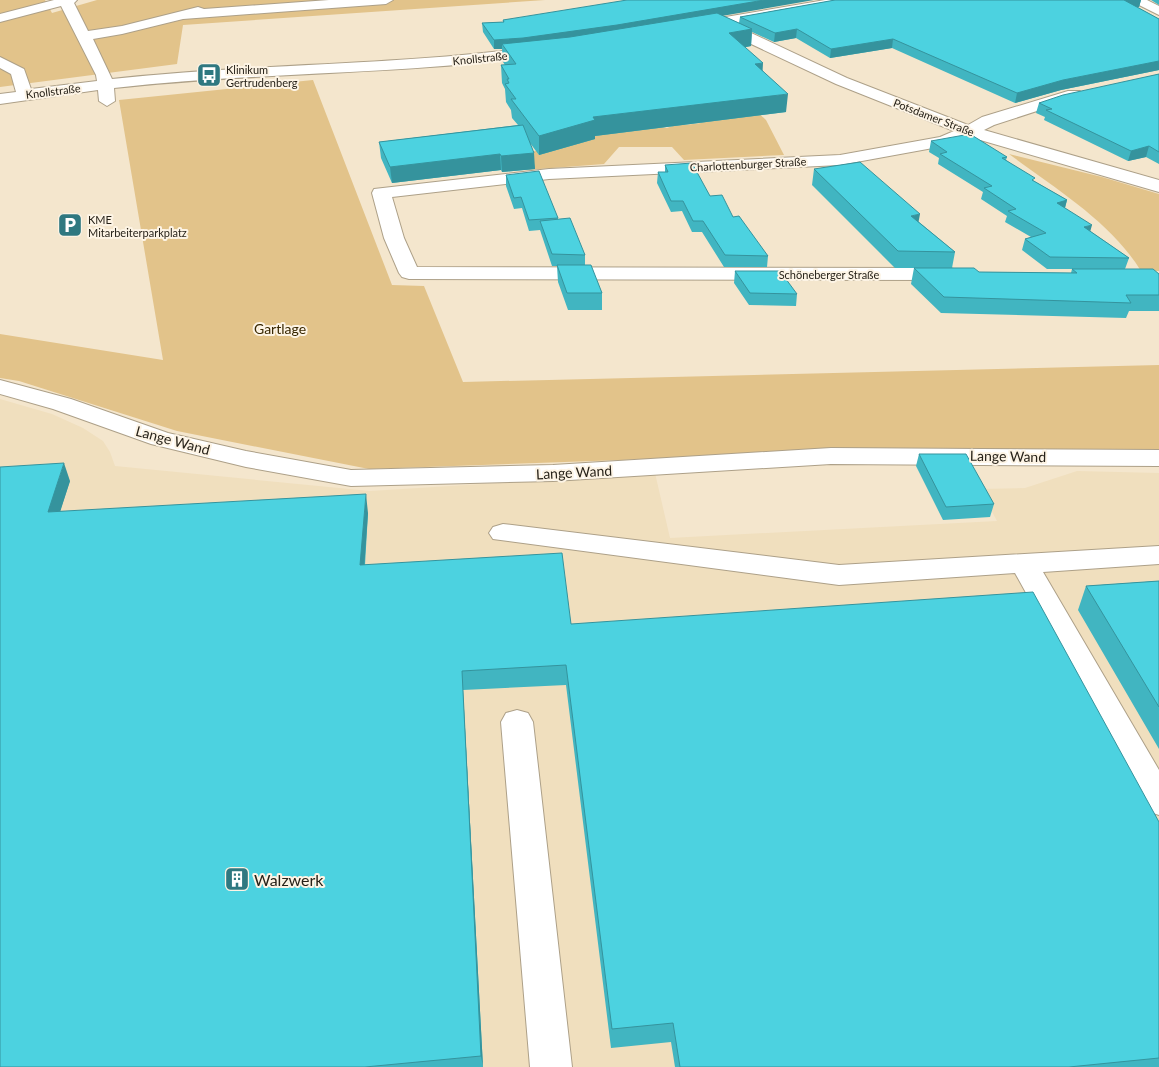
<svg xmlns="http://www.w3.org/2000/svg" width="1159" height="1067" font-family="Lato,sans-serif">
	<rect width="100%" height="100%" fill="#f4e6cd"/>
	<path fill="#f0dfbe" d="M0,399L52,414L83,428L103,441L110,452L115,466L370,491L655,473L670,538L997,521L980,489L1025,488L1077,471L1159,473V1067H0Z"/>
	<path fill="#e2c38a" d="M0,0H45L52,13L97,0H545L183,25L177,64L0,87Z
		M703,61L766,120L784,155L684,160L672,147H619L604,164L526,170V152L550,149L591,133L655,126L667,128L683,122L685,125L701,123Z
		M313,80L392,285L424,286L463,382L1159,365V456L875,451L369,469L177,431L19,381L0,378V334L163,360L119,100Z
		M1009,154L1102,177L1159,194V271H1141C1110,221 1056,189 1009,154Z"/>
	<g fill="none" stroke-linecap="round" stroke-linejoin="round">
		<defs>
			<path id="minor" d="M54,0H77L74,3L88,31L122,26L198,7L204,9L329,0H393L386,4L183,19L122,34L93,39L112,79C255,63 398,66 540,46L548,51L540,56C399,75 255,72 114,88L115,101L107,106L99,101L98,90L0,104V94L16,92L11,74L0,68V57L24,69L31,89L97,81L96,75L61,6L0,22V14Z
				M825,0H857L850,4L732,24L847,78L968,125L982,117L1068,91H1080L1082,94L1080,97L994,125L984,130L1159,180V192L970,137L944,146L840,165L549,179L392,197L404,238L417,267L950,268L957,270L960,274L957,278L950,280L409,279L402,277L399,273L384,238L372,193L374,189L549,169L840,155L940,137L954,131L836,84L715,27L696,30L689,26L696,22Z
				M1129,0H1147L1159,6V15Z
				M0,380L71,399L168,433L246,451L351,470L553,465L831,448L1159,450V466L831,464L553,481L351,486L246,467L151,444L53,409L0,394Z
				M503,524L839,565L1159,546V564L1043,572L1159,770V815L1147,811L1015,573L839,585L493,539L489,533L493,527Z
				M517,710L528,713L533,722L572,1067H530L501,722L506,713Z"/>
		</defs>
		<use href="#minor" stroke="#ada088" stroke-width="2"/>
		<use href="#minor" fill="#fff" fill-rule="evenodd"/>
	</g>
	<path fill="#41b5c1" d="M835,0H1141L1139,7H1137L1159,19V70L1061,90L1015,103L892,48L830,58L796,38L774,42L752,32L751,46L745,47L763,71L786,112L595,136V139L539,155L530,143L535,169L502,172L501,170L392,183L381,158L379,142L518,125L512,118L511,110L506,102L505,89L502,83L501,65H505L503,62L502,49H494L483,32L482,23L503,22V20L723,16L739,23L740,17Z
		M1151,0H1159V5Z
		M1159,74V164L1146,157L1128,161L1044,120L1045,117L1036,113L1039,103Z
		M931,141L1007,157L1006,160L1034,181L1067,200L1065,208L1090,231L1129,258L1125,269H1047L1022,250L1025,239L1031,237L1005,222L1007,216L981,199L983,192L938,164L939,158L929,152Z
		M665,165L710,196L733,217L768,256L767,267H724L702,232H692L682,211L671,212L657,183L658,172H665Z
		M814,169L919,222L955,252L952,268H895L812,185Z
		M506,175L558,218V219L585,255V265L602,293V310H568L558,282L557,266H552L540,230L529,231L522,208L514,209L506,186Z
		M914,268L979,272L1071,273L1072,269L1159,274V311H1129L1126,318L941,313L911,284Z
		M735,271L797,294L796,306L749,305L734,283Z
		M919,454L994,504L990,517L943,520L916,466Z
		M0,467L70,481L60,511L368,513L365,565L571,624L1159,822V1067H675L671,1042L611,1048L566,685L463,690L483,1067H0Z
		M1159,581V749L1078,610L1086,586Z"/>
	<path fill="#35939d" d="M764,0H814L617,34L502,44V49H494V40Z
		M1124,0H1141L1139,7L1122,9Z
		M752,29L751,46L728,51L729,33Z
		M797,29L796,38L774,42L775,33Z
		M893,39L892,48L830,58L831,49Z
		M1159,61V70L1061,90L1015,103L1017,93L1063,80Z
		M763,63L762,81L755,64Z
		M788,94L786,112L595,136V139L539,155V136L593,117Z
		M1149,146L1146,157L1128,161L1131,151Z
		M534,153L535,169L502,172L501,156Z
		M500,154L501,170L392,183L390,167Z
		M1067,200L1064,211L1057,203Z
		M920,214L917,230L911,216Z
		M1092,225L1089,236L1084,227Z
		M64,463L70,481L54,531L48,512Z
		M366,494L368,513L363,584L360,565Z
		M462,671L463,690L483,1067L481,1056Z"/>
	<path fill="#4cd2e0" stroke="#35939d" d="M627,0H764L617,25L523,38L494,40L482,23L504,22L503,20Z
		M835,0H1124L1159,19V61L1063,80L1017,93L893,39L831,49L797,29L775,33L740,17Z
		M717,13L752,29L729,33L763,63L755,64L788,94L593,117L595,120L539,136L511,99H516L505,84L509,83L507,79H509L501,65L516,64L502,44L570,37Z
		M1159,74V152L1149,146L1131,151L1046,110L1052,109L1039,103L1063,95Z
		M523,125L534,153L501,156L500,154L390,167L379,142Z
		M970,134L1007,157L1002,158L1035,178L1032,180L1067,200L1057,203L1092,225L1084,227L1129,258L1050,257L1025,239L1046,233L1008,211L1016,209L984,188L992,186L940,154L947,152L931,141Z
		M860,162L920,214L911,216L955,252L898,251L814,169Z
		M692,163L710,196L722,195L733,217L739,216L768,256L725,255L703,221H693L683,201H671L658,172H668L665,165Z
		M539,171L558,218L529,220L521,197L514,198L506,175Z
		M570,218L585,255L552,254L540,221Z
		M557,265H591L602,293H567Z
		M914,268H974L979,272L1077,273L1072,269H1153L1159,274V295H1126L1131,303L944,297Z
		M735,271H780L797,294L750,293Z
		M919,454H966L994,504L946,507Z
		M64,463L48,512L366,494L360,565L562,553L571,624L1033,592L1159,822V1058L1069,1067H680L673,1023L612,1029L566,665L462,671L481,1056L365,1067H0V467Z
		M1159,581V707L1086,586Z"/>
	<defs>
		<symbol id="bus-square" viewBox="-11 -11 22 22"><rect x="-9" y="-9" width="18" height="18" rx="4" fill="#2f7880" stroke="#fdf4e5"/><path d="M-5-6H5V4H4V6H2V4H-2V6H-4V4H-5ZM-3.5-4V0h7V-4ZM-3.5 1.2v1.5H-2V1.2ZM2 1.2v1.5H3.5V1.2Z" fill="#fff"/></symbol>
		<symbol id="parking-square" viewBox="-11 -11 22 22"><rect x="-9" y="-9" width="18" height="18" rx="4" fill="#2f7880" stroke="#fdf4e5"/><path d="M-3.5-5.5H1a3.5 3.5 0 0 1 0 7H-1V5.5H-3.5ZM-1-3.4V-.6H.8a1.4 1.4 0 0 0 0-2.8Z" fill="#fff"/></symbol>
		<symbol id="building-square" viewBox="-11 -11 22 22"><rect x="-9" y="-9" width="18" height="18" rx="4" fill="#2f7880" stroke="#fdf4e5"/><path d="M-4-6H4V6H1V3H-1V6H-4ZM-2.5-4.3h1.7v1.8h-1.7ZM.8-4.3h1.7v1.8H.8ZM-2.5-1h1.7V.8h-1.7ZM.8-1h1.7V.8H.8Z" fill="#fff"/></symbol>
	</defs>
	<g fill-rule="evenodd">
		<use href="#bus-square" x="195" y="61" width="28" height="28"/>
		<use href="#parking-square" x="56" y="211" width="28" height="28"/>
		<use href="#building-square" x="223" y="865" width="28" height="28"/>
	</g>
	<g text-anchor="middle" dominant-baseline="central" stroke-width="4" stroke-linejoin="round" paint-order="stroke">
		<g font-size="11" fill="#272219" stroke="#fdf4e5">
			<text transform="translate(480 58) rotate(-6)">Knollstraße</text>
			<text transform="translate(53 91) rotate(-7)">Knollstraße</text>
			<text transform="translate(934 117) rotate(21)">Potsdamer Straße</text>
			<text transform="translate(748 164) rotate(-3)">Charlottenburger Straße</text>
			<text x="829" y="274">Schöneberger Straße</text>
		</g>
		<g font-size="11" fill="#272219" stroke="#fdf4e5" text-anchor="start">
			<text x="226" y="69">Klinikum<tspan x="226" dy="13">Gertrudenberg</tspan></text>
			<text x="88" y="219">KME<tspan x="88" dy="13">Mitarbeiterparkplatz</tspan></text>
		</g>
		<g font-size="14" fill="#382701" stroke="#fdf4e5">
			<text x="280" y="328">Gartlage</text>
		</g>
		<g font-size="14" fill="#272219" stroke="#fdf4e5">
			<text transform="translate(173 440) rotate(15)">Lange Wand</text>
			<text transform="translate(1008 456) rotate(1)">Lange Wand</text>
			<text transform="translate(574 472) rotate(-3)">Lange Wand</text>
		</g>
		<g font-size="16" fill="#272219" stroke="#fdf4e5" text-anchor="start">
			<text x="254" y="879">Walzwerk</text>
		</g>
	</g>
</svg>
